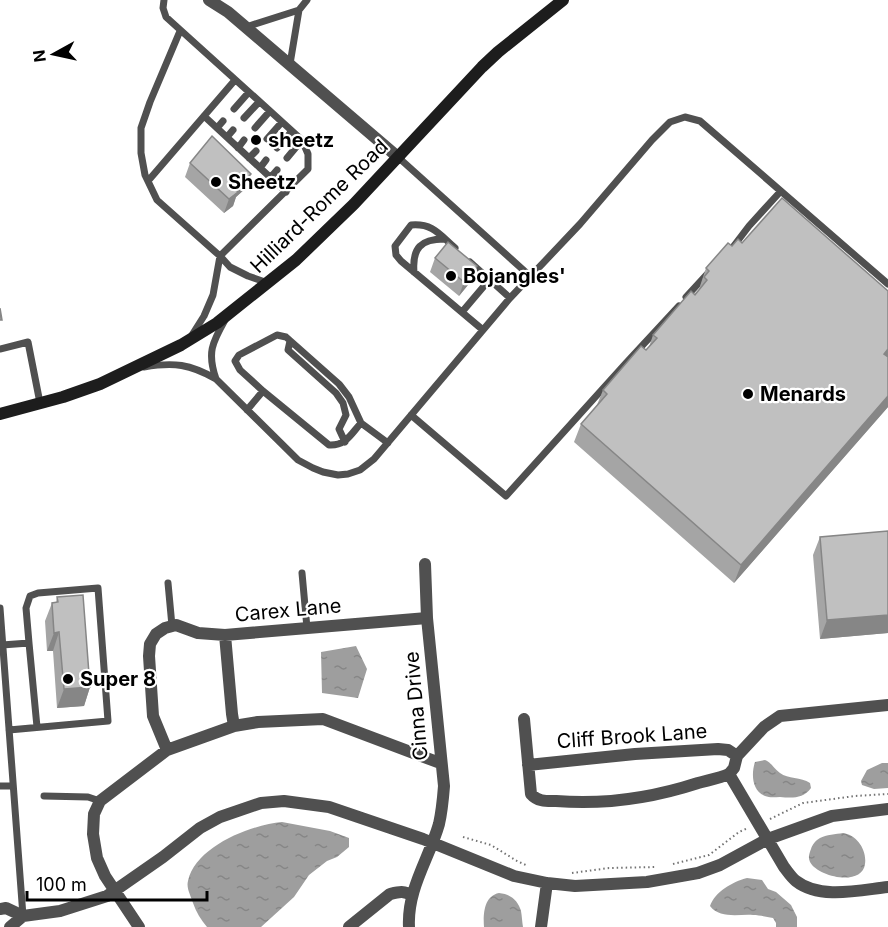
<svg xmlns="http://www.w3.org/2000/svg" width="888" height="927" font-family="Inter,sans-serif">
	<defs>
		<pattern id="water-ripples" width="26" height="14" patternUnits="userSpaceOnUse" patternTransform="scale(1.5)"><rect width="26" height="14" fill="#9e9e9e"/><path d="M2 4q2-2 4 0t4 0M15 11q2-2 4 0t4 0" fill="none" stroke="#868686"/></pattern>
	</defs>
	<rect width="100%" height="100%" fill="#fff"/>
	<path fill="url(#water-ripples)" d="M356,646L367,669L358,698L322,693L321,652Z
		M765,760C772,763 774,769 780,773C788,779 801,777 810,783L811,788C803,799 792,798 780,797C775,797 770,798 765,796C752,791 751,774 755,762Z
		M882,763H888V788L874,789L862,785L861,781L867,770Z
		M282,822L330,831L349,838V847L337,857L327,861L309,875L294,897L261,927H207C201,920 196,912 193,903C191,896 186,888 188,881C196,846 251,825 282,822Z
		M843,833C857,835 867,850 865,864C862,887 818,877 810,862C808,858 809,854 811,849C812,845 816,840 820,838C826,835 836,834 843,833Z
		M747,878L762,880L768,889L776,892L791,905L797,917V927H776V923L773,918C766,917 760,915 753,915C738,914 720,919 710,906C715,892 732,882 747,878Z
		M499,893C510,894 518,900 521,911C522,916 522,922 523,927H484C483,914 484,896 499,893Z"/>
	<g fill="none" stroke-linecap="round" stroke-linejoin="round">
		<path stroke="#727272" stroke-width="2" stroke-dasharray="1.5 3" stroke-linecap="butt" d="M770,819L803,803L855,796L888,794
			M463,837L491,845L517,861L528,866
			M673,864L709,855L739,832L748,828
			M572,873L609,868L656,867"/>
		<path stroke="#505050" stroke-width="7" d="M164,0L163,8L166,17L302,140L308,154V169L220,256L157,200L145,175L141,153V128L150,102L180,31
			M246,27L299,10
			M290,64L299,10L307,0
			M234,109L249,92
			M204,116L286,192
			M244,118L259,102
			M217,128L223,121
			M255,128L270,111
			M227,137L233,130
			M267,139L282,122
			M238,148L244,140
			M277,148L292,131
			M249,158L256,151
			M287,158L302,140
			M399,158L530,276
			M260,168L266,160
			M270,178L277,170
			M148,181L235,80
			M733,247L749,226L780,192
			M455,248C440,235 433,223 411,225L395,246L396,255L401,261L483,330
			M470,262L510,298
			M414,272C412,248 421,239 444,239
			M686,297L709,272
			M462,312L490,279
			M192,335L204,316L213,295L220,256L230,267L248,276L268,283
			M290,341L288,350L336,393L343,403L346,415L339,429L345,442
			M0,349L28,342L40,403
			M144,367C174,362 190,364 216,379L298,460L313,468L323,472L338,475L348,474L360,470L374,459L510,298L580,224L652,140L670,122L685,117L700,121L888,284
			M216,379C207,353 212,343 225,320
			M247,410L263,391
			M411,415L506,496L626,363L679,306
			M361,423C351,434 346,446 329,445L263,391L240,370L235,361L239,355L277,335L286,337L339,384L349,397L361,423L388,443
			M302,573L307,628
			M168,583L172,626
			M0,608L23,916
			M29,643L37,727
			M2,645L29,643L26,608L30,596L38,593L98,588L108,721L9,730
			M0,786H13
			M44,796L88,797L100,801"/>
		<path stroke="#505050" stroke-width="12" d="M209,0L228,12L399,158
			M225,635L232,714L234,726
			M524,719L531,794C538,802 547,801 556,801C605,805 652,798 698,783C709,780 720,778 729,774L734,768L737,756L764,727L780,716L888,705
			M167,750L153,716L149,656L150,644L156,634L165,628L176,625L198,633L225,635L427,618
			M528,765L635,754L718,749L728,750L737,756
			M729,774L784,867C788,872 791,877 796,881C820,900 860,890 888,887
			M0,909L6,908L23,916L60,911L107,896L163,857L200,828L220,817L261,803L284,801L329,807L423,839L514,876L547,883L575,886L647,882L698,873L720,865L768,839L832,816L888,809
			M10,927L23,916
			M139,927L105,876L97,858L93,834L94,814L100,801L167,750L234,726L258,722L323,719L440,763
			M349,927L390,894C398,892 405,890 412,896
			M409,927C407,889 429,859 439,824C442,811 443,799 444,786L427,618L425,564
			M541,927L547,883"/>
		<path stroke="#1d1d1d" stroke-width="12" d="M0,414L63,397L100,384L181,345L217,323L296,260L354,204L482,67L498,52L563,0"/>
	</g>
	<path fill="#a5a5a5" d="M190,163L246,188L236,197L233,206L224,213L185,177Z
		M742,243L888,291V407L734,583L574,442L581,424L597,405L603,390L646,350L649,347L653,335L699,289L706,268L732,246Z
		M435,258L477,266L472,280L459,296L430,272Z
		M888,531V633L820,639L813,555L820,537Z
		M57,597L90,687L84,706L57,708L53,651H47L45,621L52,603H56Z"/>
	<path fill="#868686" d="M251,174L246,188L236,197L233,206L224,213L229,199L235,188Z
		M477,266L472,280L459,296L464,282Z
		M888,349V360L884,354Z
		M888,396V407L734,583L741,565Z
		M888,615V633L820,639L827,620Z
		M59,632L53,651H47L54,633Z
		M90,687L84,706L57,708L64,689Z"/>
	<path fill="#c0c0c0" stroke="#868686" stroke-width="1.5" d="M212,136L251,174L235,188L238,192L229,199L190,163Z
		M782,198L888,291V349L884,354L888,357V396L741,565L581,424L607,394L603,390L641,346L646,350L657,338L653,335L691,291L695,295L707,280L704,277L709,271L706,268L728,243L732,246L738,239L742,243Z
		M448,242L477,266L464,282L435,258Z
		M0,308L2,320H0Z
		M888,531V615L827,620L820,537Z
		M83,595L90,687L64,689L59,632L54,633L52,603L58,602L57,597Z"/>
	<g fill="#000" stroke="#fff" stroke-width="2">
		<circle cx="256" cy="140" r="6"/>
		<circle cx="216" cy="182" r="6"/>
		<circle cx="451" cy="276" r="6"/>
		<circle cx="748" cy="394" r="6"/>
		<circle cx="68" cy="679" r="6"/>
	</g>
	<g text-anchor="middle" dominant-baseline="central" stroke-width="4.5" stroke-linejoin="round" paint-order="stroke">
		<g font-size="20" font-weight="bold" fill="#000" stroke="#fff" text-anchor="start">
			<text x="268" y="140">sheetz</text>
			<text x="228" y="182">Sheetz</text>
			<text x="463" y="276">Bojangles'</text>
			<text x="760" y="394">Menards</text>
			<text x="80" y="679">Super 8</text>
		</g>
		<g font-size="20" fill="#000" stroke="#fff">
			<text transform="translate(319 206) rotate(-44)">Hilliard-Rome Road</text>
			<text transform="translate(288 610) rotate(-5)">Carex Lane</text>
			<text transform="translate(416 706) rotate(-95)">Cinna Drive</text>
			<text transform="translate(632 736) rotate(-4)">Cliff Brook Lane</text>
		</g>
	</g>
	<g transform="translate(54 54) rotate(262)" stroke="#ffffff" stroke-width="4.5" paint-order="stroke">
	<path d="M0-4.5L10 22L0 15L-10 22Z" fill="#000000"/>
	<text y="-9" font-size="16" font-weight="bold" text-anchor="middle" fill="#000000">N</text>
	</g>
	<path d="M27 891v9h180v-9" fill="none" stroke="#000000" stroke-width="3"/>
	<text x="36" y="891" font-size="18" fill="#000000" stroke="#ffffff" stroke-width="4.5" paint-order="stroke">100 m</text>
</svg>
